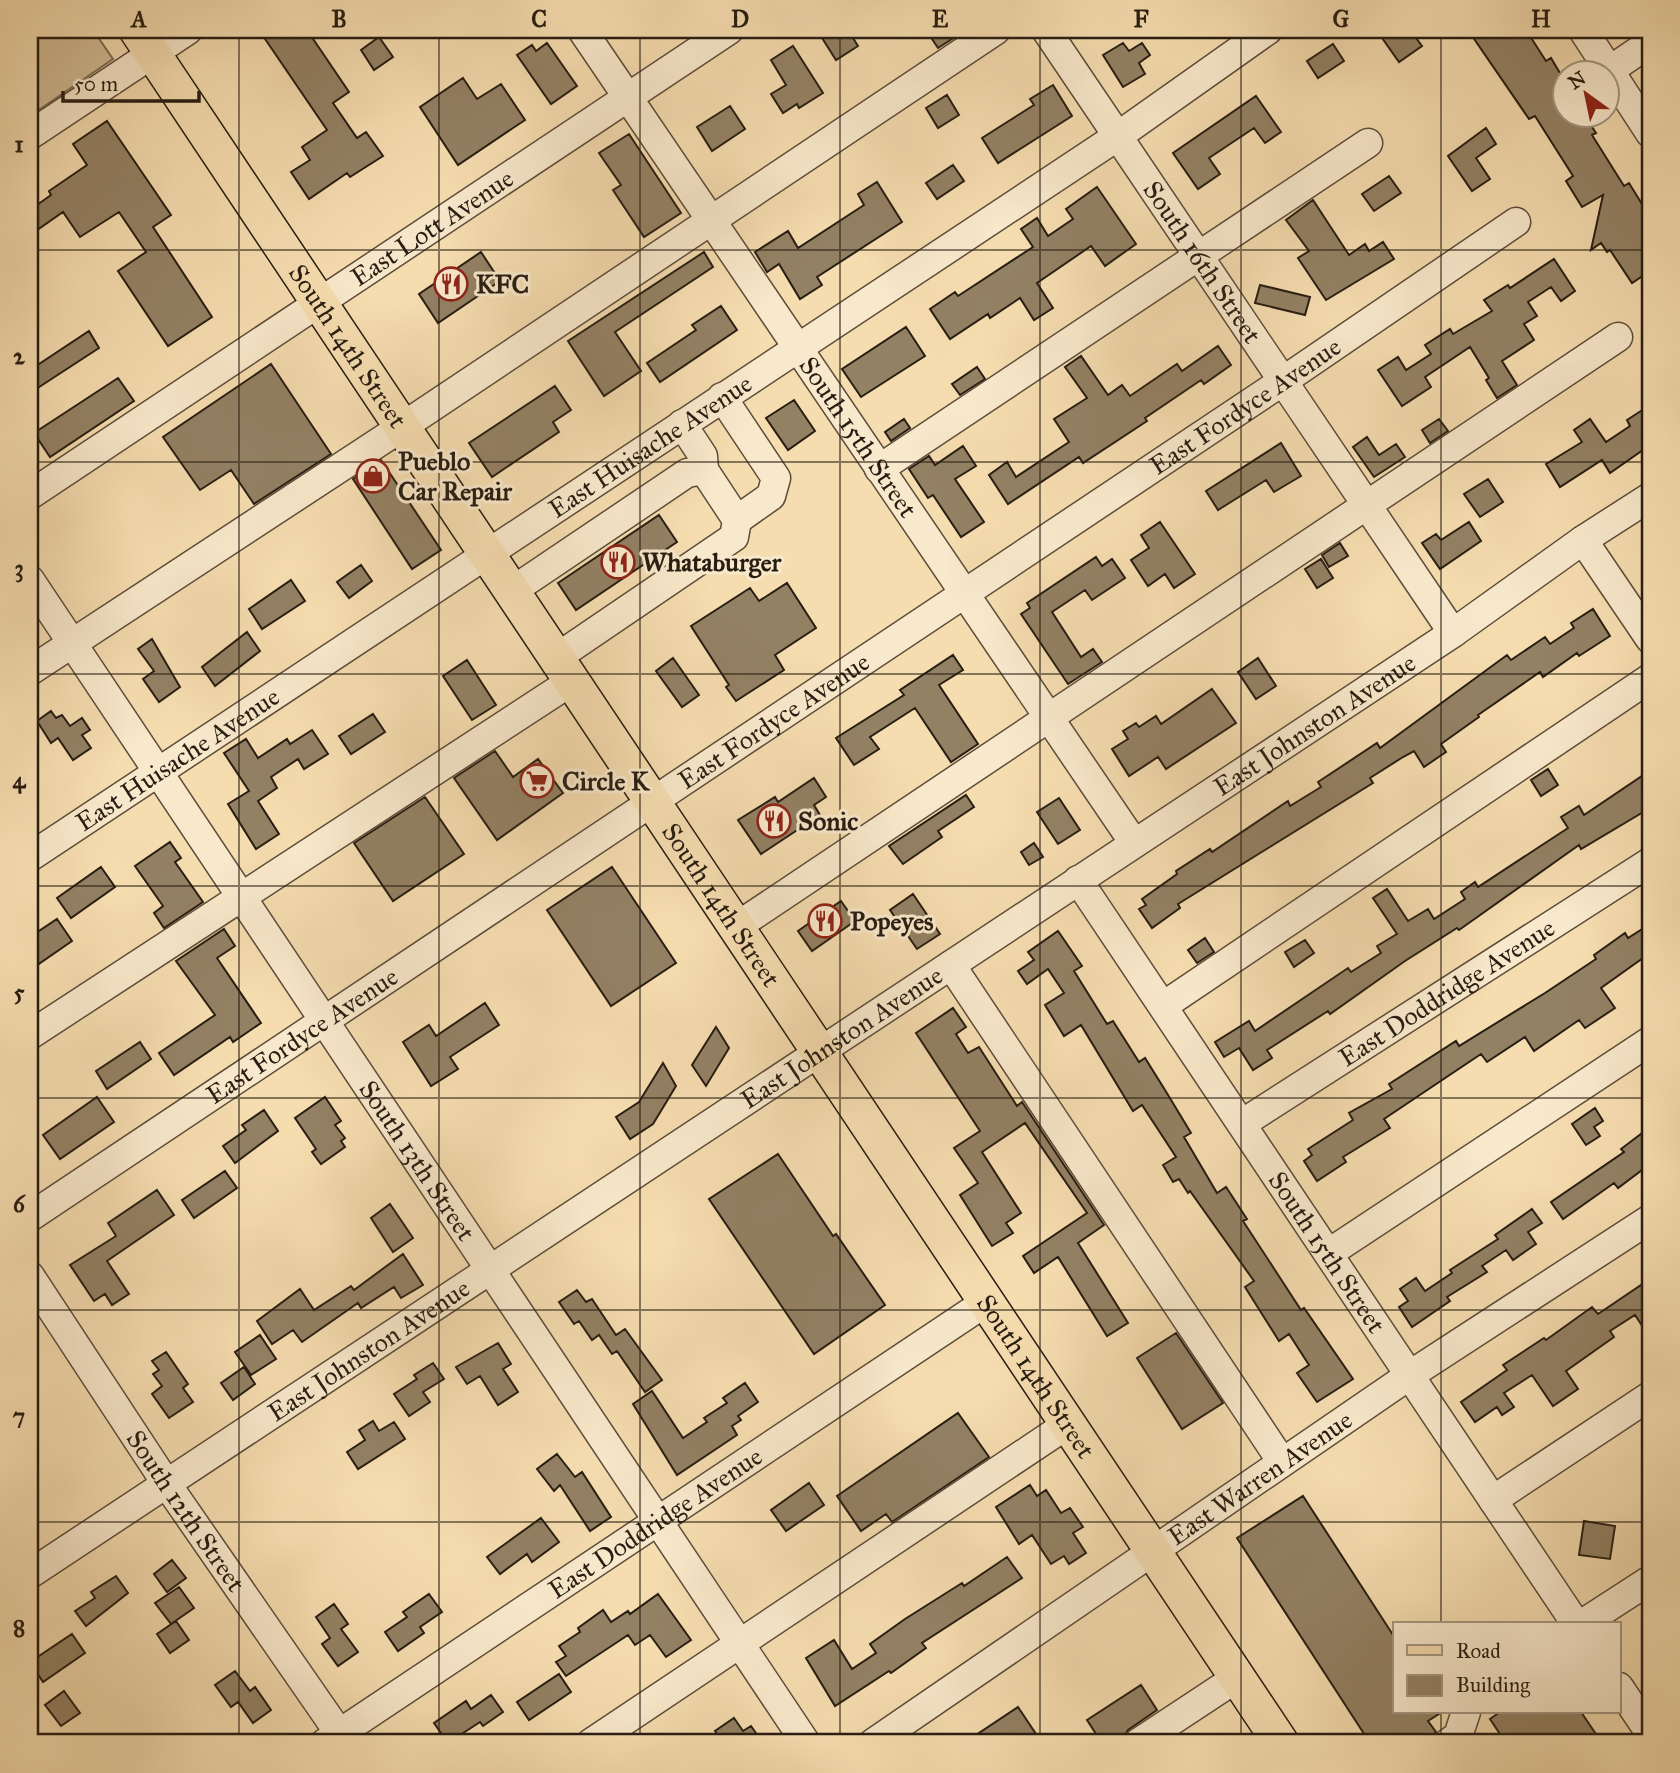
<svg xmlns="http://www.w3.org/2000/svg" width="1680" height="1773" font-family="'IM FELL Great Primer',serif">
	<rect width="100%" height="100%" fill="#f6ddb0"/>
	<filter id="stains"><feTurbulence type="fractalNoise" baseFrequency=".00286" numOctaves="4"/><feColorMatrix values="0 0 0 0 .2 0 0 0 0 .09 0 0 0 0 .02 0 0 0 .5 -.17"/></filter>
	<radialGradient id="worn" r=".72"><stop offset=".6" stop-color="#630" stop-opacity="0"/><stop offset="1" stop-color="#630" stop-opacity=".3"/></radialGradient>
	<path fill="#d3bc95" stroke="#7d6c54" stroke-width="2" d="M30,30H93L113,59L30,116Z"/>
	<path fill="#938164" stroke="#271d12" stroke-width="2" d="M259,30H307L349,92L333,103L357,138L366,132L383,156L350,177L347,173L309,199L291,172L310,160L302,147L327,130Z
		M817,30H848L858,46L836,60Z
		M926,30H966L938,48Z
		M1388,30H1410L1422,46L1399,62L1380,35Z
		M1468,30H1526L1546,61L1551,58L1564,80V116H1585L1596,133L1592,135L1624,186L1629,183L1650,217V271L1632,283L1610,250L1607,252L1601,243L1591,250L1603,195L1582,207L1566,181L1573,176L1535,116L1529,119Z
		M379,37L393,57L374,70L361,50Z
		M547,43L577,86L551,104L517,55L532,45L536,51Z
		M1123,43L1129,51L1142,43L1150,55L1139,63L1145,74L1123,87L1103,55Z
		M1333,44L1344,61L1318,78L1307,61Z
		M793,46L823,93L799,108L797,104L783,113L771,94L786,85L771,60Z
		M463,78L477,99L501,84L525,120L458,165L420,107Z
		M1053,85L1072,116L998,163L982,138L1034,105L1030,99Z
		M947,95L959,115L938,128L926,108Z
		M1256,96L1281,132L1265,143L1254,128L1209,158L1220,174L1198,189L1173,153Z
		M730,106L745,129L712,151L697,127Z
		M107,121L171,215L153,227L212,317L168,346L118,271L146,252L119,212L80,237L63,212L30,235V210L51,195L49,191L87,165L73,144Z
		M1486,128L1496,144L1476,158L1490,179L1472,191L1448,156Z
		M629,134L681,213L644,237L613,190L621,185L599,153Z
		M953,165L964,181L937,199L926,183Z
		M1389,176L1401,193L1374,211L1362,194Z
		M877,182L902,222L817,277L822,285L800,299L779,264L767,272L755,252L788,231L798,248L864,205L858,194Z
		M1097,187L1136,244L1105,266L1091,246L1037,283L1053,308L1034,320L1020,298L990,318L988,314L950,339L930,309L955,292L958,296L1033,247L1021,229L1037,218L1048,236L1073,219L1066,209Z
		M1313,200L1349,255L1365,244L1369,251L1383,242L1394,259L1326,300L1298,258L1309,251L1286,220Z
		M481,252L500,281L438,323L419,294Z
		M704,252L713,267L615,332L641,371L604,396L568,341Z
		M1554,259L1575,291L1561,301L1551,287L1528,302L1537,316L1524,324L1534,340L1502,361L1517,385L1497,398L1486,380L1489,378L1470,347L1425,377L1431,387L1402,406L1378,370L1398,357L1406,370L1431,354L1425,345L1450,329L1453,334L1492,311L1484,300L1508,285L1510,288Z
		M1260,285L1310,297L1305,315L1255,303Z
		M721,306L737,330L660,382L647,363L696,330L692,325Z
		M906,327L925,356L861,397L842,369Z
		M89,331L99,348L30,393V370Z
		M1218,346L1231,365L1204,384L1201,380L1145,418L1147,421L1083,463L1079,457L1008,504L989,475L1007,462L1016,477L1069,442L1054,419L1087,398L1065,367L1081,356L1108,395L1122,385L1130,396L1177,364L1182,371Z
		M271,364L331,454L254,504L231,470L200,490L163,437Z
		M977,367L985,379L960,395L952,384Z
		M118,378L134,401L50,457L34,433Z
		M555,386L571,410L553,422L559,432L492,477L469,443Z
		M794,400L815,431L788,450L766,418Z
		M1650,405V445L1610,473L1602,460L1560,487L1546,464L1582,442L1574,430L1590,419L1606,442L1630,426L1627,420Z
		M904,419L910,428L891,441L885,432Z
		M1439,419L1448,431L1430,443L1422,430Z
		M1367,437L1379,455L1396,444L1405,457L1374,477L1353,447Z
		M1281,443L1301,476L1274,492L1266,480L1218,510L1206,491Z
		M963,446L976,466L955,479L984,522L961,537L933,495L928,498L909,469L929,456L935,465Z
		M381,460L441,550L412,569L353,479Z
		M1488,479L1503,502L1480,517L1464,494Z
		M659,515L677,542L576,610L558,583Z
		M1160,522L1195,574L1174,588L1165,574L1148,586L1131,560L1149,548L1141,535Z
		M1469,522L1481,541L1440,569L1422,543L1436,534L1441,540Z
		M1340,543L1348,556L1329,567L1322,555Z
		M1096,557L1102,566L1112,559L1125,578L1092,600L1085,590L1052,612L1081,657L1093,649L1102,662L1068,684L1021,614L1030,608L1027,603Z
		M1321,559L1333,578L1317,588L1305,569Z
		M361,565L372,581L349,598L337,582Z
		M291,580L305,601L262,629L249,609Z
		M787,583L816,628L775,655L784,670L736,701L726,687L729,685L691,626L750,588L759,601Z
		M1593,609L1610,636L1579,656L1577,653L1543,677L1540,672L1478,715L1479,717L1441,744L1446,752L1424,767L1414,751L1403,757L1370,778L1373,783L1178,904L1180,908L1152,928L1139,909L1146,905L1142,899L1177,874L1176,871L1210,849L1212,852L1288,801L1290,806L1321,787L1318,782L1377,743L1380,748L1507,655L1511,660L1545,637L1550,644L1574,628L1571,623Z
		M247,632L260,651L215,686L202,667Z
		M152,639L180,687L159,702L143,679L154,671L138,649Z
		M953,655L963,670L939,685L978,744L951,762L915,708L870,737L879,749L854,765L836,738L904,695L900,690Z
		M673,658L699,695L682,707L656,671Z
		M1258,658L1276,686L1256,699L1238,672Z
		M467,660L496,705L472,720L443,676Z
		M1212,689L1236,723L1166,769L1158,757L1129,776L1112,749L1128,739L1123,731L1136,723L1139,727L1156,716L1161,724Z
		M51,711L56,718L62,715L70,726L82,718L90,730L82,735L91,748L73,760L58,738L51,743L37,721Z
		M373,714L385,732L351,754L339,736Z
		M312,730L328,754L304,769L298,759L271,777L277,788L258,801L279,834L256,849L228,804L249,791L224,753L246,739L258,758L287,739L290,744Z
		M495,751L513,777L538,759L563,793L497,840L454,778Z
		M1548,769L1558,785L1541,796L1531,780Z
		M1642,776L1650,789V808L1581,849L1579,845L1459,930L1457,928L1405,961L1330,1014L1328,1011L1267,1050L1272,1058L1253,1070L1239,1048L1224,1057L1215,1042L1249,1021L1255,1031L1348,968L1351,972L1381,953L1377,946L1397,934L1373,898L1387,889L1408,921L1428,909L1434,919L1465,899L1461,892L1475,882L1478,887L1568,828L1561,817L1579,806L1584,815Z
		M814,778L826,797L814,805L820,815L761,854L738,820L775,797L778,802Z
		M966,795L974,807L938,831L942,837L903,864L889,846Z
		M425,797L464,854L393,901L354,843Z
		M1059,798L1080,830L1058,844L1037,812Z
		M170,842L181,858L175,862L203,902L164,928L154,913L163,906L135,866Z
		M1034,843L1043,857L1029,865L1021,852Z
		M101,867L115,887L71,918L57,898Z
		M612,867L676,963L611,1006L547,910Z
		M913,894L940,934L917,949L890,910Z
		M841,901L855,921L812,951L798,931Z
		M57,919L72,941L30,970V937Z
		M1650,924V953L1601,988L1615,1008L1585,1028L1579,1020L1534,1051L1525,1037L1487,1062L1481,1054L1384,1119L1390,1128L1343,1157L1346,1162L1317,1181L1304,1161L1312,1155L1308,1149L1353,1120L1349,1113L1392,1089L1389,1084L1456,1041L1459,1046L1545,993L1596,959L1594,955L1625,933L1628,938Z
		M224,929L235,946L217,958L261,1023L233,1042L230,1037L174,1075L159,1053L215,1015L176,961Z
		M1058,931L1082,966L1074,971L1107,1024L1113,1021L1139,1062L1145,1058L1165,1090L1191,1133L1184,1137L1217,1193L1226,1187L1247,1219L1243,1221L1301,1310L1304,1308L1353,1379L1317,1402L1297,1373L1309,1365L1289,1334L1279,1341L1245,1287L1254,1281L1190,1191L1188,1193L1179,1179L1173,1182L1163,1165L1176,1157L1142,1105L1133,1111L1081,1025L1064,1036L1045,1005L1064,993L1048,969L1027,984L1018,971L1034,960L1028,952Z
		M1205,938L1214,952L1197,963L1188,950Z
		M1305,940L1314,953L1294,967L1285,952Z
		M485,1003L499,1025L450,1057L458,1069L431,1086L403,1042L429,1025L436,1036Z
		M953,1008L966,1027L956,1034L968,1053L979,1047L1017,1106L1022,1102L1104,1225L1078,1243L1128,1323L1107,1336L1058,1257L1034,1273L1023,1256L1087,1213L1025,1123L982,1152L1021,1213L1006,1223L1013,1233L992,1246L960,1195L978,1183L954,1148L980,1131L916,1033Z
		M716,1027L729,1048L706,1086L692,1065Z
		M140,1042L151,1059L107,1089L96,1071Z
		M663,1063L676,1086L653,1124L630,1139L616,1117L639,1102Z
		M97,1097L114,1122L60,1159L43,1135Z
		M325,1097L341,1121L335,1125L345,1138L341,1141L345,1147L321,1164L312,1152L316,1149L295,1118Z
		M1595,1108L1603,1121L1594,1127L1600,1136L1586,1145L1572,1124Z
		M264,1110L278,1131L235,1163L223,1146L246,1130L242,1125Z
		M1650,1127V1164L1618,1188L1614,1183L1563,1219L1551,1202L1624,1152L1621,1149Z
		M778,1154L833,1236L836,1234L885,1305L814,1354L709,1199Z
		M225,1171L237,1188L194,1218L182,1200Z
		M157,1190L174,1215L107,1261L129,1294L112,1305L105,1294L94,1301L70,1265L116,1236L108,1223Z
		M390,1204L413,1238L393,1252L371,1218Z
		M1532,1209L1542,1223L1528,1232L1536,1244L1513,1260L1506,1250L1482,1266L1487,1272L1447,1297L1450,1301L1412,1327L1399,1307L1408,1301L1400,1289L1416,1278L1425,1291L1452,1273L1450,1270L1498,1239L1495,1235Z
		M403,1254L423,1285L401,1298L394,1287L361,1308L358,1303L302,1342L293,1330L272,1344L257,1321L300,1289L314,1310L351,1286L354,1290Z
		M1650,1279V1338L1635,1315L1610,1331L1614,1337L1566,1371L1578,1389L1553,1406L1532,1375L1504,1393L1514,1407L1502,1415L1497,1407L1475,1422L1461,1402L1507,1370L1503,1365L1544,1338L1546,1340L1592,1307L1598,1314Z
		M577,1290L586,1302L592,1299L616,1335L625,1329L662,1380L645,1392L617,1351L612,1354L599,1335L592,1340L579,1321L574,1324L559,1302Z
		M1176,1333L1223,1403L1182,1429L1137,1358Z
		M260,1335L276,1359L251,1375L235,1352Z
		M498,1343L511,1364L503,1369L518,1392L498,1405L480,1376L467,1384L456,1367Z
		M166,1352L188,1384L183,1388L193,1402L169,1418L152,1394L162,1386L153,1374L159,1370L152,1361Z
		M433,1363L444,1379L423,1392L430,1402L409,1416L394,1394L417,1379L414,1375Z
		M244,1367L255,1384L233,1400L221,1383Z
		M745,1383L758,1402L738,1416L741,1420L732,1426L737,1435L677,1475L633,1404L652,1391L683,1438L707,1422L704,1418L727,1403L723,1398Z
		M958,1413L989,1457L892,1522L886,1514L861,1531L837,1496Z
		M373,1421L379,1431L394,1422L405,1439L358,1469L347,1452L365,1440L359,1430Z
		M557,1454L575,1477L582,1472L611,1517L590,1531L560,1485L554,1491L537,1469Z
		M809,1483L824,1505L786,1531L771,1510Z
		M1030,1485L1037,1496L1046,1490L1061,1513L1070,1508L1083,1527L1073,1533L1086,1553L1069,1564L1064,1556L1051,1564L1032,1535L1019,1544L996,1507Z
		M1303,1496L1395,1638V1712H1442L1428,1721L1436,1732L1427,1743H1370L1237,1538Z
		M541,1518L559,1542L532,1562L527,1554L500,1574L487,1557Z
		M1584,1521L1615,1526L1610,1559L1579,1555Z
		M1007,1557L1022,1578L922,1643L926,1648L891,1673L889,1671L835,1706L806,1658L834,1640L852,1669L876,1653L870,1644L905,1619L962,1583L964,1586Z
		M172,1560L186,1578L167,1592L154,1574Z
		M116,1576L128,1593L86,1626L75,1611L95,1598L91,1592Z
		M179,1587L194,1608L171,1624L155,1603Z
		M429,1594L442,1612L420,1627L424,1633L398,1651L385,1632L407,1617L403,1612Z
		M658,1594L691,1640L666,1657L650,1635L635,1645L628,1635L566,1676L556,1662L566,1656L559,1646L580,1632L578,1628L603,1610L611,1622L628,1611L630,1614Z
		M334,1604L348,1624L341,1629L358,1652L338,1666L322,1644L330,1638L316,1617Z
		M176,1621L189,1640L170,1653L157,1634Z
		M72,1634L85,1653L43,1682L30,1662Z
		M235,1671L250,1691L255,1687L271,1710L253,1723L238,1702L231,1707L215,1685Z
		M559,1674L571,1692L529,1720L517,1702Z
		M1141,1685L1157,1710L1128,1730L1121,1743H1081L1096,1734L1087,1720Z
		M64,1691L80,1713L61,1726L45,1705Z
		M491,1695L503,1712L483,1726L480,1722L448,1743L434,1723L466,1701L471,1709Z
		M1018,1707L1036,1734L1022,1743H964Z
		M1500,1712H1581L1602,1743H1506L1490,1719Z
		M734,1718L743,1731L751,1726L763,1743H724L715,1731Z"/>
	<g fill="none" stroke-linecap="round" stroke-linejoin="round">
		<defs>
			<g id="minor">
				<path id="s1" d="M582,30L1134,843"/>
				<path id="s2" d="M1046,30L1453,633"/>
				<path d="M1583,30L1650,133"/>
				<path d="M1610,70L1650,43"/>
				<path d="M30,135L188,30"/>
				<path d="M722,397L776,478L771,496L737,520"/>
				<path d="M682,424L703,456L704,470"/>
				<path d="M879,469L1368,143"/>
				<path id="s3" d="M30,495L729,30"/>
				<path d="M1583,540L1650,639"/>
				<path id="s4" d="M30,580L806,1743"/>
				<path d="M512,591L687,473L704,470L737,520L734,537L556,658"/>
				<path d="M30,671L402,427L996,30"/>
				<path id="s5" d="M30,857L1118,136L1268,30"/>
				<path id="s6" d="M1078,880L1576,1624"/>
				<path d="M736,927L1618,337"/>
				<path d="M951,965L1282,1462"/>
				<path d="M1163,1006L1650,678"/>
				<path d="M30,1035L572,681"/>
				<path id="s7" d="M1243,1123L1650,862"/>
				<path id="s8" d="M30,1217L1283,381L1516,222"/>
				<path d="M1329,1253L1650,1041"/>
				<path id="s9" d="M30,1276L166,1483L346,1743"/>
				<path d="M1493,1500L1650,1396"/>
				<path id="s10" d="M30,1574L1453,633L1583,540L1650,497"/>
				<path d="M1582,1624L1650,1580"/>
				<path d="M1619,1687L1650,1733"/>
				<path id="s11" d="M325,1743L986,1302"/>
				<path d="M591,1743L1068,1424"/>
				<path id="s12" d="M873,1743L1410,1375L1650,1219"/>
				<path d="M1138,1743L1238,1677"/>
				<path d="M1448,1743L1458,1736L1466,1712"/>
			</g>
			<g id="major">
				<path id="s13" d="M137,30L1281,1743"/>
			</g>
		</defs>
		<use href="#minor" stroke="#5b4d3a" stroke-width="31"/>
		<use href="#major" stroke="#271d12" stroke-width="38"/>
		<use href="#minor" stroke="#f9e9cc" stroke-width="28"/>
		<use href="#major" stroke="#f6ddb0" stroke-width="35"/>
	</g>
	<path fill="none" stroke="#271d12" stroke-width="2" stroke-opacity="0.55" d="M239,30V1743M439,30V1743M640,30V1743M840,30V1743M1040,30V1743M1241,30V1743M1441,30V1624M30,250H1650M30,462H1650M30,674H1650M30,886H1650M30,1098H1650M30,1310H1650M30,1522H1650M1441,1712V1743"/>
	<defs>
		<symbol id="restaurant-ring" viewBox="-11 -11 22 22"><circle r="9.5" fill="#f9e9cc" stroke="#8f2418" stroke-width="1.5"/><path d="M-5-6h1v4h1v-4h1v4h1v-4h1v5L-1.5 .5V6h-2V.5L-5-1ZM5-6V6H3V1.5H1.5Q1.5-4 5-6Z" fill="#8f2418"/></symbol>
		<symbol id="shop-ring" viewBox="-11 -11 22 22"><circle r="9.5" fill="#f9e9cc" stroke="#8f2418" stroke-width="1.5"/><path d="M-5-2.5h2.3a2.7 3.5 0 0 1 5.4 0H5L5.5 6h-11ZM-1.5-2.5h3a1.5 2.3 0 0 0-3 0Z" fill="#8f2418"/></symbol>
		<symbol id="supermarket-ring" viewBox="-11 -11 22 22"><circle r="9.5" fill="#f9e9cc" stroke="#8f2418" stroke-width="1.5"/><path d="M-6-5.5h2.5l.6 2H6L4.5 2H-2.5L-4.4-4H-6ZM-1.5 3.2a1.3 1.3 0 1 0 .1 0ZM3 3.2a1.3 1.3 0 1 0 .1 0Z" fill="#8f2418"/></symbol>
	</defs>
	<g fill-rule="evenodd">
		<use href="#restaurant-ring" x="432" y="265" width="38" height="38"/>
		<use href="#shop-ring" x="354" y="457" width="38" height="38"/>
		<use href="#restaurant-ring" x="599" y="543" width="38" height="38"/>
		<use href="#supermarket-ring" x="518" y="762" width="38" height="38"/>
		<use href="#restaurant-ring" x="755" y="802" width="38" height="38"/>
		<use href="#restaurant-ring" x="806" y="902" width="38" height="38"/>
	</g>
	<g text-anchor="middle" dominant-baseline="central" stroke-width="6" stroke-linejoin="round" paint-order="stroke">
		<g font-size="26" fill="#271d12" stroke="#f9e9cc">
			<text stroke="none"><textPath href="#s3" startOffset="483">East Lott Avenue</textPath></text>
			<text stroke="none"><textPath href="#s2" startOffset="280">South 16th Street</textPath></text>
			<text stroke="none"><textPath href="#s13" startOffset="380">South 14th Street</textPath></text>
			<text stroke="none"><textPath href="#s8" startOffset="1461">East Fordyce Avenue</textPath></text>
			<text stroke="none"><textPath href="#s1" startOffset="492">South 15th Street</textPath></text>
			<text stroke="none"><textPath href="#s5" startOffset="744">East Huisache Avenue</textPath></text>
			<text stroke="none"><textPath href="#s8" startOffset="894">East Fordyce Avenue</textPath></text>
			<text stroke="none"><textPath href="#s10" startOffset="1540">East Johnston Avenue</textPath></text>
			<text stroke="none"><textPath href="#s5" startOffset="177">East Huisache Avenue</textPath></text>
			<text stroke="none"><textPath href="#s13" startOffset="1052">South 14th Street</textPath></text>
			<text stroke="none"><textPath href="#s7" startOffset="242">East Doddridge Avenue</textPath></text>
			<text stroke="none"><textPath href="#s8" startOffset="327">East Fordyce Avenue</textPath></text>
			<text stroke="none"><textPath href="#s10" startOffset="973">East Johnston Avenue</textPath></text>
			<text stroke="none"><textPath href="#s4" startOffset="698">South 13th Street</textPath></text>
			<text stroke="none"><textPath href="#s6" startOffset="448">South 15th Street</textPath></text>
			<text stroke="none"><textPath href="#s10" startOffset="406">East Johnston Avenue</textPath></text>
			<text stroke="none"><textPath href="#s13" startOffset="1619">South 14th Street</textPath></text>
			<text stroke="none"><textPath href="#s12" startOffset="469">East Warren Avenue</textPath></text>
			<text stroke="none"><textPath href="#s9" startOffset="282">South 12th Street</textPath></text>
			<text stroke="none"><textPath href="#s11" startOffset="397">East Doddridge Avenue</textPath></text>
		</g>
		<g font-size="26" font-weight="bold" fill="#271d12" stroke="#f9e9cc" text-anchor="start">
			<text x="476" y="284">KFC</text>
			<text x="398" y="461">Pueblo<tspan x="398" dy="30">Car Repair</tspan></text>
			<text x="642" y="562">Whataburger</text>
			<text x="562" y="781">Circle K</text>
			<text x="798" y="821">Sonic</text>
			<text x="850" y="921">Popeyes</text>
		</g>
	</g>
	<rect width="1680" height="1773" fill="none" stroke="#f6ddb0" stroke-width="77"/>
	<rect x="1393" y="1622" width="228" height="91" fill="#f9e9cc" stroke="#a59782" stroke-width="2"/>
	<rect x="1407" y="1645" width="35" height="10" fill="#f6ddb0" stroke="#a59782" stroke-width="2"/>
	<text x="1456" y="1658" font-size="21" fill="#271d12">Road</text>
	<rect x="1407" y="1675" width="35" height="21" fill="#938164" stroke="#a59782" stroke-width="2"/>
	<text x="1456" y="1692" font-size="21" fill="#271d12">Building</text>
	<g transform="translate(1586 94) rotate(327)"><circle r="33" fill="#f9e9cc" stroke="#a59782" stroke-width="2"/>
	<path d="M0-5L12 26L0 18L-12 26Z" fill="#8f2418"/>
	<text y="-10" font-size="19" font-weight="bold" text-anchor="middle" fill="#271d12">N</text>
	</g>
	<path d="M63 91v10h136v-10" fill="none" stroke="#271d12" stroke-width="3.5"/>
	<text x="74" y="91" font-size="21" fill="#271d12" stroke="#f9e9cc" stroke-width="5" paint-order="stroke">50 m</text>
	<rect x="38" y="38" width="1604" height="1696" fill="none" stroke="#271d12" stroke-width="2.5"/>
	<g font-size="23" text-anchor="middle" font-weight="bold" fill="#271d12">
		<text x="139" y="27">A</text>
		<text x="339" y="27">B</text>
		<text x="539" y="27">C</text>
		<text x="740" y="27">D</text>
		<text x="940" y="27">E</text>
		<text x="1141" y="27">F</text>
		<text x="1341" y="27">G</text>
		<text x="1541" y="27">H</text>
		<text x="19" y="152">1</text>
		<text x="19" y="364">2</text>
		<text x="19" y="576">3</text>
		<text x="19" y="788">4</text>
		<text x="19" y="1000">5</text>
		<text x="19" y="1212">6</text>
		<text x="19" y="1424">7</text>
		<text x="19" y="1636">8</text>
	</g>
	<rect width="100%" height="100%" filter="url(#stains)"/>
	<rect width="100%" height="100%" fill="url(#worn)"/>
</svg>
